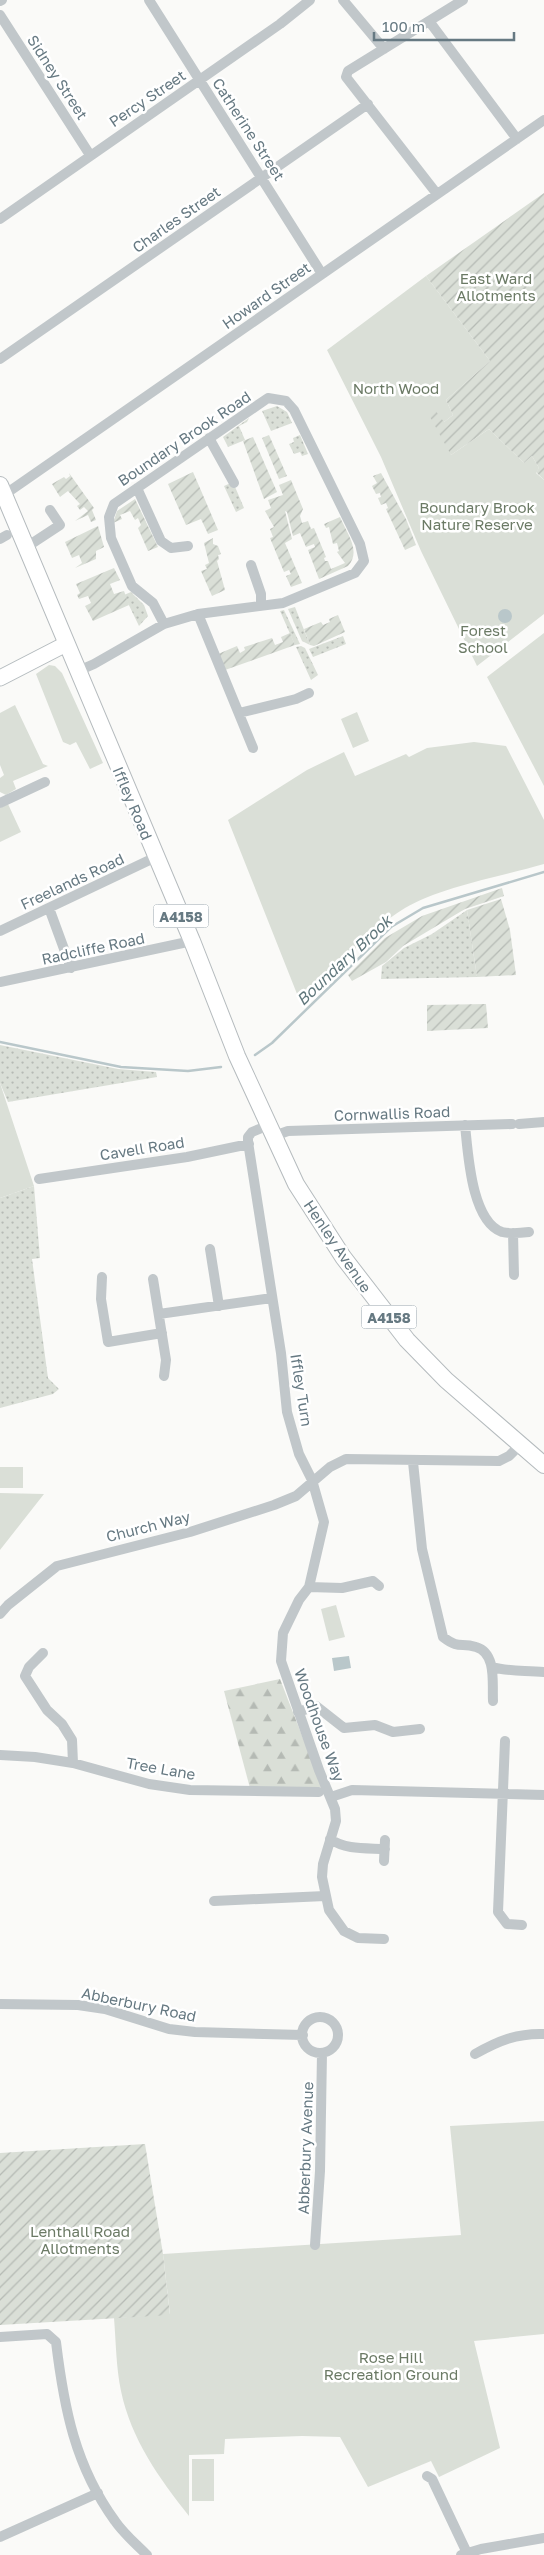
<svg xmlns="http://www.w3.org/2000/svg" width="544" height="2555" font-family="'Golos Text',sans-serif">
	<defs>
		<pattern id="grass-dots" width="8" height="8" patternUnits="userSpaceOnUse" patternTransform="scale(1.25)"><rect width="8" height="8" fill="#dadfd7"/><path d="M2 2h.1M6 6h.1" fill="none" stroke="#b5bab4" stroke-width="1.8" stroke-linecap="round"/></pattern>
		<pattern id="forest-firs" width="22" height="20" patternUnits="userSpaceOnUse" patternTransform="scale(1.25)"><rect width="22" height="20" fill="#dadfd7"/><path d="M5 1l3.5 6h-7zM16 11l3.5 6h-7z" fill="#b5bab4"/></pattern>
		<pattern id="garden-furrows" width="10" height="10" patternUnits="userSpaceOnUse" patternTransform="scale(1.25)"><rect width="10" height="10" fill="#dadfd7"/><path d="M-1 1l2-2M0 10L10 0M9 11l2-2" fill="none" stroke="#b5bab4"/></pattern>
	</defs>
	<rect width="100%" height="100%" fill="#fafaf8"/>
	<path fill="url(#grass-dots)" d="M277,406L287,412L292,423L271,431L262,411Z
		M249,418L247,422L239,426L245,440L228,447L223,437Z
		M300,435L308,454L302,456L300,452L294,454L289,444L294,442L293,438Z
		M233,482L244,508L236,512L224,486Z
		M131,592L144,605L148,616L139,626L124,595Z
		M295,607L310,645L302,641L288,609Z
		M284,610L300,644L295,645L280,611Z
		M343,636L346,644L313,657L309,649Z
		M301,646L305,648L318,675L311,680L296,647Z
		M467,910L477,977L381,979L382,966L404,948L432,934Z
		M0,1045L118,1069L156,1072L157,1077L8,1102L0,1083Z
		M34,1186L40,1258L32,1259L48,1378L59,1389L53,1394L0,1408V1198Z"/>
	<path fill="url(#forest-firs)" d="M280,1679L322,1787L250,1788L224,1691Z"/>
	<path fill="#dadfd7" d="M426,276L490,361L446,400L453,415L444,422L451,455L489,429L524,463L532,456L539,468L536,473L544,480V614L477,666L421,551L381,457L327,350Z
		M544,633V786L487,677Z
		M49,665L55,666L62,673L103,763L90,769L76,742L70,745L63,742L36,674Z
		M15,705L43,764L48,766L13,781L16,789L6,795L0,792V778L4,775L0,765V713Z
		M357,712L369,741L353,748L341,719Z
		M474,742L506,746L544,820V864C503,876 440,887 405,908C365,932 335,973 301,1004L228,820L307,770L342,753L344,752L355,776L406,754L409,757L427,748Z
		M8,804L21,832L0,842V808Z
		M0,1083L34,1186L0,1198Z
		M0,1467H23V1488H0Z
		M0,1493L44,1494L0,1550Z
		M336,1605L345,1637L329,1641L321,1609Z
		M544,2121V2334L474,2341L500,2448L439,2477L431,2461L368,2487L340,2437L302,2436L225,2439L224,2454L189,2455V2516C159,2478 131,2439 121,2391C116,2367 116,2342 114,2318L170,2314L163,2254L461,2235L450,2126Z
		M192,2459H214V2501H192Z"/>
	<path fill="url(#garden-furrows)" d="M544,193V480L536,472L539,468L532,456L524,463L489,429L451,455L429,415L435,410L444,422L453,415L446,400L490,361L426,276Z
		M269,435L287,476L279,479L262,438Z
		M253,437L277,492L264,499L243,441Z
		M193,472L218,530L208,534L201,519L186,525L168,484Z
		M69,473L94,508L92,510L96,520L91,522L88,515L75,521L88,511L84,507L80,510L77,506L80,504L68,491L60,497L52,484L64,477L66,479L70,476Z
		M381,473L406,519L416,545L405,550L386,509L388,508L386,503L381,505L378,498L381,497L380,493L376,494L372,486L377,483L373,476Z
		M291,480L303,509L300,516L302,523L308,521L311,529L314,528L326,557L324,558L325,561H328L331,569L345,563L337,552L339,551L337,543L333,544L329,527L326,528L324,524L340,517C346,532 362,551 348,566L319,579L308,550L315,547L314,544L306,547L300,533L293,536L287,512L285,511L292,539L285,543L302,583L291,587L286,576L291,574L289,570L284,572L270,538L273,537L270,529L274,527L265,511L271,508L268,500L283,495L279,485Z
		M135,499L158,547L148,551L138,528L141,525L138,518L135,520L130,511L120,515L122,519L113,523L117,511Z
		M98,526L104,547L96,551V559L75,568L82,563L79,555L72,558L65,542Z
		M213,538V544L218,546L221,554L218,555L219,559L217,561L225,590L212,596L201,571L207,569L205,565L209,563L204,543Z
		M114,568L120,580L110,584L114,594L124,591L129,605L93,621L85,606L91,603L88,596L79,599L77,595L80,593L76,584Z
		M338,615L345,632L314,646L310,645L304,629L321,622L323,625L330,622L329,619Z
		M290,633L295,645L225,670L218,654L237,646L240,653L245,650L244,647L272,638L275,645L283,642L281,637Z
		M502,888L504,896L465,909L403,946L386,962L352,981L348,975L385,938L422,916Z
		M501,899L510,930L516,975L477,977L467,910Z
		M486,1004L488,1028L427,1031V1005Z
		M145,2144L163,2254L170,2315L0,2325V2153Z"/>
	<path fill="#b9c7ca" d="M498 616a7 7 0 1 1 14 0a7 7 0 1 1-14 0Z
		M349,1656L351,1668L334,1671L332,1658Z"/>
	<g fill="none" stroke-linecap="round" stroke-linejoin="round">
		<path stroke="#b9c7ca" stroke-width="2.5" d="M0,1042L121,1067L188,1071L221,1067
			M255,1055L272,1043L391,927L423,908L544,872"/>
		<defs>
			<path id="secondary" d="M0,678L66,644"/>
			<path id="primary" d="M0,485L192,941L237,1056L296,1184L343,1257L407,1340L446,1380L544,1465"/>
		</defs>
		<use href="#secondary" stroke="#b4bbbe" stroke-width="17"/>
		<use href="#primary" stroke="#b5bbbe" stroke-width="18"/>
		<path stroke="#c1c7ca" stroke-width="10" d="M149,0L322,274
			M343,0L384,49
			M0,1L2,0
			M0,15L90,155
			M429,21L517,139
			M437,194L346,77L348,71L463,0
			M0,219L280,24L310,0
			M0,359L368,104
			M209,438L234,483
			M137,488L161,541L171,548L188,546
			M4,495L544,120
			M0,539L7,535
			M25,548L60,525L50,510
			M251,565L261,594V606
			M198,614L253,748
			M78,671L94,664L164,624L198,614L283,603L355,573L364,561L360,544L294,410L286,401L268,398L114,504L109,517L111,538L132,586L153,603L164,624
			M239,713L296,699L309,693
			M0,803L45,782
			M49,908L71,968
			M0,931L156,857
			M0,982L192,941
			M519,1124L544,1122
			M269,1125L252,1132L248,1137V1142L281,1353L287,1412L299,1454L312,1480L324,1522L309,1587L299,1600L283,1633L281,1661L319,1770L335,1809L336,1821L323,1864L322,1877L329,1910L344,1931L358,1938L384,1939
			M465,1125C468,1152 471,1221 502,1232C510,1234 521,1233 529,1232
			M274,1136L288,1131L512,1124
			M39,1179L187,1157L249,1144
			M513,1233L514,1275
			M210,1249L219,1306
			M102,1277L101,1299L108,1342L162,1333
			M153,1279L166,1360L164,1376
			M159,1314L272,1298
			M413,1462L422,1549L443,1637C460,1650 460,1642 476,1647C497,1653 492,1684 493,1701
			M309,1587L342,1588L373,1581L379,1586
			M0,1614L8,1605L57,1566L190,1532L274,1505L296,1496L330,1467L346,1459L499,1461L509,1456L520,1445
			M43,1653L29,1667L25,1676L47,1710L62,1724L72,1740L73,1763
			M492,1667C509,1672 526,1670 544,1672
			M298,1712L316,1706L344,1728L375,1725L393,1732L420,1729
			M505,1741L498,1912L507,1924L522,1925
			M0,1755L35,1757L73,1763L149,1784L190,1790L319,1792
			M331,1797L352,1790L544,1795
			M330,1839C346,1850 365,1848 385,1849
			M384,1861L385,1840
			M214,1901L325,1896
			M0,2004L78,2005L105,2009L169,2029L195,2032L303,2035
			M302 2035a18 18 0 1 1 36 0a18 18 0 1 1-36 0Z
			M475,2054C498,2041 517,2033 544,2034
			M315,2245L320,2171L322,2053
			M0,2337L47,2334L56,2342C64,2408 75,2466 115,2521C124,2534 136,2544 147,2555
			M427,2476L432,2479L467,2553
			M0,2537L98,2493
			M461,2555L481,2549L544,2538"/>
		<use href="#secondary" stroke="#fff" stroke-width="15"/>
		<use href="#primary" stroke="#fff" stroke-width="16"/>
	</g>
	<g text-anchor="middle" dominant-baseline="central" stroke-width="5" stroke-linejoin="round" paint-order="stroke">
		<g fill="#fff" stroke="#94a1a8" stroke-width="1">
			<rect x="153.5" y="904.5" width="55" height="23" rx="4"/>
			<rect x="361.5" y="1305.5" width="55" height="23" rx="4"/>
		</g>
		<g font-size="14" font-weight="bold" fill="#667982">
			<text x="181" y="916">A4158</text>
			<text x="389" y="1317">A4158</text>
		</g>
		<g font-size="15" fill="#667982" stroke="#fff">
			<text transform="translate(58 77) rotate(57)">Sidney Street</text>
			<text transform="translate(147 98) rotate(-34)">Percy Street</text>
			<text transform="translate(249 129) rotate(57)">Catherine Street</text>
			<text transform="translate(176 219) rotate(-35)">Charles Street</text>
			<text transform="translate(266 295) rotate(-35)">Howard Street</text>
			<text transform="translate(184 438) rotate(-34)">Boundary Brook Road</text>
			<text transform="translate(133 803) rotate(67)">Iffley Road</text>
			<text transform="translate(72 881) rotate(-25)">Freelands Road</text>
			<text transform="translate(93 948) rotate(-12)">Radcliffe Road</text>
			<text transform="translate(392 1113) rotate(-2)">Cornwallis Road</text>
			<text transform="translate(142 1148) rotate(-9)">Cavell Road</text>
			<text transform="translate(338 1246) rotate(56)">Henley Avenue</text>
			<text transform="translate(302 1390) rotate(81)">Iffley Turn</text>
			<text transform="translate(148 1526) rotate(-14)">Church Way</text>
			<text transform="translate(320 1725) rotate(70)">Woodhouse Way</text>
			<text transform="translate(161 1768) rotate(10)">Tree Lane</text>
			<text transform="translate(139 2004) rotate(12)">Abberbury Road</text>
			<text transform="translate(305 2148) rotate(-88)">Abberbury Avenue</text>
		</g>
		<g font-size="15" fill="#6b7a65" stroke="#fff">
			<text x="496" y="278">East Ward<tspan x="496" dy="17">Allotments</tspan></text>
			<text x="396" y="388">North Wood</text>
			<text x="477" y="507">Boundary Brook<tspan x="477" dy="17">Nature Reserve</tspan></text>
			<text x="483" y="630">Forest<tspan x="483" dy="17">School</tspan></text>
			<text x="80" y="2231">Lenthall Road<tspan x="80" dy="17">Allotments</tspan></text>
			<text x="391" y="2357">Rose Hill<tspan x="391" dy="17">Recreation Ground</tspan></text>
		</g>
		<g font-size="16" font-style="italic" fill="#60777c" stroke="#fff">
			<text transform="translate(344 960) rotate(-43)">Boundary Brook</text>
		</g>
	</g>
	<path d="M374 32v8h140v-8" fill="none" stroke="#667982" stroke-width="2.5"/>
	<text x="382" y="32" font-size="15" fill="#667982" stroke="#ffffff" stroke-width="4" paint-order="stroke">100 m</text>
</svg>
